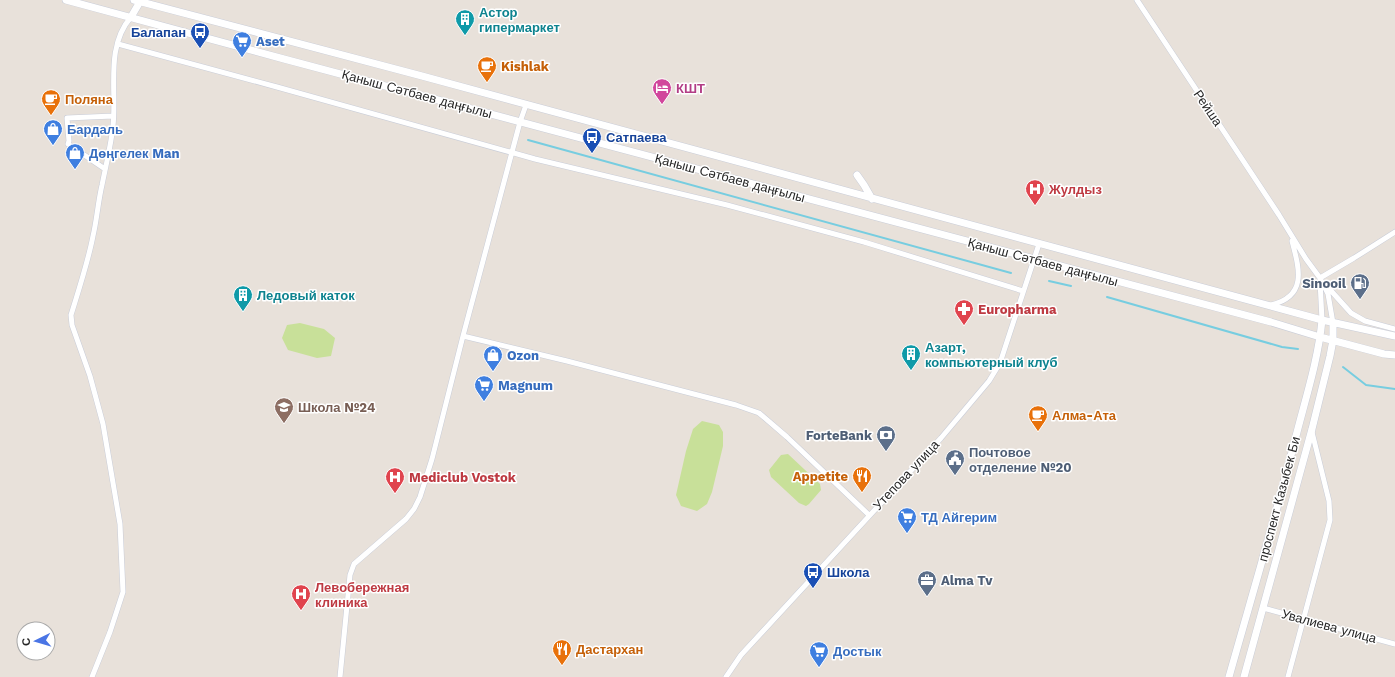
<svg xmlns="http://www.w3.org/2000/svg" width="1395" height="677" font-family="'Work Sans',sans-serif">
	<rect width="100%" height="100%" fill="#e8e1da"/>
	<path fill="#c8e099" d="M300,323L324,329L335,338L331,356L317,358L288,350L282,338L287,325Z
		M702,421L719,425L723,432V446L712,492L707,504L697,511L681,506L676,495L686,451L693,429Z
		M788,454L820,484L821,490L809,504L806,506L799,503L771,477L769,470L781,455Z"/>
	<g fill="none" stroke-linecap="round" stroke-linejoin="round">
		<path stroke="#77cde0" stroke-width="2" d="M528,140L1011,273
			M1049,281L1071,286
			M1107,297L1282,347L1298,349
			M1343,367L1366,385L1395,389"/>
		<defs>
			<path id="street" d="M1137,0L1279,215L1306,259L1320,278L1328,294L1333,323
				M118,44L277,87L535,159L727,205L864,242L1023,291
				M105,169L68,144L69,141L67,118L113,116
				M1320,278L1354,258L1395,232
				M1320,281L1322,320
				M1324,283L1351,313L1365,321L1395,329
				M1271,305C1308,296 1299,268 1292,241
				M463,336L567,361L736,405L759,413L787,437L869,515
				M1263,608L1395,644
				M92,677L110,632L123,592L120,524L103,424L90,376L72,325L71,315C79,289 88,262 93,236C97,219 98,202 102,185C106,165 111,145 113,126C117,90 105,47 131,17
				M340,677L350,575L354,564L406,519L414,509L420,497L432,459L463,336L520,122L526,105
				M726,677L741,655L941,438L989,381L1000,363L1039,244
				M1288,677L1330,520L1329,501L1312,432"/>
			<path id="secondary" d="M66,0L284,59L1271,322L1320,337L1384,354L1395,355
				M134,0L422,76L1322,320L1395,336
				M131,17L141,0
				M857,175L864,185L872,199
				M1229,677C1251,599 1274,522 1294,444C1304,403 1318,362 1322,320
				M1244,677L1312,429L1330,356L1333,340V323"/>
		</defs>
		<use href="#street" stroke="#c9cdd8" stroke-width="6"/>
		<use href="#secondary" stroke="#c9cdd8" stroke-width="8"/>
		<use href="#street" stroke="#fff" stroke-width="5"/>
		<use href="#secondary" stroke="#fff" stroke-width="7"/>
	</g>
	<defs>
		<symbol id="building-pin" viewBox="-11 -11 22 30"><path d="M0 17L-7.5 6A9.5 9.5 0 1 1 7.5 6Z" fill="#0f9aa8" stroke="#fff"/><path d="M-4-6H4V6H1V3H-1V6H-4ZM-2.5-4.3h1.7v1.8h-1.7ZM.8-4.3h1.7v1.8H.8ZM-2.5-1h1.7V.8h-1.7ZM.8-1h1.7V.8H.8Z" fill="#fff"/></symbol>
		<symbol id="bus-pin" viewBox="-11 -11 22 30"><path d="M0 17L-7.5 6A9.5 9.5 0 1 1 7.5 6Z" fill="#1a4fb4" stroke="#fff"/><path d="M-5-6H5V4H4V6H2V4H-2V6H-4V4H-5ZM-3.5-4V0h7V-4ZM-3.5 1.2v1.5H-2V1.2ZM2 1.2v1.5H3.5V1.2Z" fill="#fff"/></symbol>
		<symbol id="supermarket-pin" viewBox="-11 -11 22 30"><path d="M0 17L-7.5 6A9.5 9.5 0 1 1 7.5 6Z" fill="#3f7fe0" stroke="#fff"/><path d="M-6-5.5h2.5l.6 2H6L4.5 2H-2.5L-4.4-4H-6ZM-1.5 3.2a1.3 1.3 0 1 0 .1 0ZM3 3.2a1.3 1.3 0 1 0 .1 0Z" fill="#fff"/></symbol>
		<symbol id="cafe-pin" viewBox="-11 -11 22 30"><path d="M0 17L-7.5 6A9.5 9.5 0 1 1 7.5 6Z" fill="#e8710a" stroke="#fff"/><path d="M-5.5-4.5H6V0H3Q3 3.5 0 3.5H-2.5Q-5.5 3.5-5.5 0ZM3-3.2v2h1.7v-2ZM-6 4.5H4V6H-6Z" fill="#fff"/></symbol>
		<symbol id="hotel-pin" viewBox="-11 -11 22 30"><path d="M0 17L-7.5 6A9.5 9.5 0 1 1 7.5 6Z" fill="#d1479c" stroke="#fff"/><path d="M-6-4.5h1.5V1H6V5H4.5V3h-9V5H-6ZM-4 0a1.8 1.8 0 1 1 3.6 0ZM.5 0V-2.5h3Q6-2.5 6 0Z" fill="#fff"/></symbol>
		<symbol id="shop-pin" viewBox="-11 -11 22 30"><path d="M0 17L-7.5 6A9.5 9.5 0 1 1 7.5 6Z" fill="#3f7fe0" stroke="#fff"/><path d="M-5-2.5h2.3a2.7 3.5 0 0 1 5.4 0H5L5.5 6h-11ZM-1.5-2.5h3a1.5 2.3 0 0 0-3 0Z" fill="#fff"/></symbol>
		<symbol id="hospital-pin" viewBox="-11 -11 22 30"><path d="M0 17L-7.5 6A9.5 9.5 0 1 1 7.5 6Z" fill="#e0444e" stroke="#fff"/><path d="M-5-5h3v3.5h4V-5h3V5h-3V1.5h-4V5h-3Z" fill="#fff"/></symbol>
		<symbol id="fuel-pin" viewBox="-11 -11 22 30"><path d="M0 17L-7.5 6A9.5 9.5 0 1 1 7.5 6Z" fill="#5c6f8a" stroke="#fff"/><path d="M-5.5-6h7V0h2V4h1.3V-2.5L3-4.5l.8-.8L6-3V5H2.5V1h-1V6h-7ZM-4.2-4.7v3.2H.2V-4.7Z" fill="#fff"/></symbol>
		<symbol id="pharmacy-pin" viewBox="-11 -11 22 30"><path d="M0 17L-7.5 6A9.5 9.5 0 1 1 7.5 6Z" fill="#e0444e" stroke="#fff"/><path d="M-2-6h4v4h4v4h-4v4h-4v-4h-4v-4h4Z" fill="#fff"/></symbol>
		<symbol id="school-pin" viewBox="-11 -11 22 30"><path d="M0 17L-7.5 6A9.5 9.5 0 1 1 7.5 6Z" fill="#8d6e63" stroke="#fff"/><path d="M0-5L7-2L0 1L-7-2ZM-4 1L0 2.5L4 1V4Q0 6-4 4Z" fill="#fff"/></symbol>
		<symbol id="bank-pin" viewBox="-11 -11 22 30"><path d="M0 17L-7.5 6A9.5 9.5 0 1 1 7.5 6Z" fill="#5c6f8a" stroke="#fff"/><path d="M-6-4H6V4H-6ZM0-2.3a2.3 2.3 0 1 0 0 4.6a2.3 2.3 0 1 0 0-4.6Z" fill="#fff"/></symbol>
		<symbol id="civic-pin" viewBox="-11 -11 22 30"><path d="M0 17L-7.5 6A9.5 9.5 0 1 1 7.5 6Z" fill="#5c6f8a" stroke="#fff"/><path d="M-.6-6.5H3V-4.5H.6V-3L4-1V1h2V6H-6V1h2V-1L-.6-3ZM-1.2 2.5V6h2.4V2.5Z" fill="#fff"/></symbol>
		<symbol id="restaurant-pin" viewBox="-11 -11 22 30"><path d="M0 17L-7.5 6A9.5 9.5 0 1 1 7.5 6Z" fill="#e8710a" stroke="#fff"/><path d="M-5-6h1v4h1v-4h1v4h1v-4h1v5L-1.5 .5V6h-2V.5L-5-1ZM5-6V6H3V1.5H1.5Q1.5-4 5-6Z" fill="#fff"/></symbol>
		<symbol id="office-pin" viewBox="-11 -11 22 30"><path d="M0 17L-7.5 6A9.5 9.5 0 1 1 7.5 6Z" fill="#5c6f8a" stroke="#fff"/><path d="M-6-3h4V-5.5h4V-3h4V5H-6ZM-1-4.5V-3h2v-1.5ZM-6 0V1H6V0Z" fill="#fff"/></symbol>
	</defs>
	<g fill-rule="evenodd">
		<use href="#building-pin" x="454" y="8" width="22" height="30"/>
		<use href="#bus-pin" x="189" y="21" width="22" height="30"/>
		<use href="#supermarket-pin" x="231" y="30" width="22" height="30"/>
		<use href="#cafe-pin" x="476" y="55" width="22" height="30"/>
		<use href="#hotel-pin" x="651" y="77" width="22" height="30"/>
		<use href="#cafe-pin" x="40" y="88" width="22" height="30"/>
		<use href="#shop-pin" x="42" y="118" width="22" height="30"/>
		<use href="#bus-pin" x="581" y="126" width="22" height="30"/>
		<use href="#shop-pin" x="64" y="142" width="22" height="30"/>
		<use href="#hospital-pin" x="1024" y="178" width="22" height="30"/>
		<use href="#fuel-pin" x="1349" y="272" width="22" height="30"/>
		<use href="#building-pin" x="232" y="284" width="22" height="30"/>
		<use href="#pharmacy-pin" x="953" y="298" width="22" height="30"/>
		<use href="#building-pin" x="900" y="343" width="22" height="30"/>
		<use href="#shop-pin" x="482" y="344" width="22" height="30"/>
		<use href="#supermarket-pin" x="473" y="374" width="22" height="30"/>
		<use href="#school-pin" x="273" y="396" width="22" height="30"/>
		<use href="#cafe-pin" x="1027" y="404" width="22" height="30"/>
		<use href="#bank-pin" x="875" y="424" width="22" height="30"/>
		<use href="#civic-pin" x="944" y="448" width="22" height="30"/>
		<use href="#restaurant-pin" x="851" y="465" width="22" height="30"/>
		<use href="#hospital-pin" x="384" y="466" width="22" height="30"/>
		<use href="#supermarket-pin" x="896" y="506" width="22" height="30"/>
		<use href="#bus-pin" x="802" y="561" width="22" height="30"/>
		<use href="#office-pin" x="916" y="569" width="22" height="30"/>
		<use href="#hospital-pin" x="290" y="583" width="22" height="30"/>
		<use href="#restaurant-pin" x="551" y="638" width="22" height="30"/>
		<use href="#supermarket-pin" x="808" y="640" width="22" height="30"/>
	</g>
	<g text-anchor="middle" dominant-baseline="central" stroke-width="3" stroke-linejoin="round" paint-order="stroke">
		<g font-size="13" font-weight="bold" fill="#0d838f" stroke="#fff" text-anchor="start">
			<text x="479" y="12">Астор<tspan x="479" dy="15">гипермаркет</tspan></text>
			<text x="257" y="295">Ледовый каток</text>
			<text x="925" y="347">Азарт,<tspan x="925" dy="15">компьютерный клуб</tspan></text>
		</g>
		<g font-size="13" font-weight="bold" fill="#164399" stroke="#fff" text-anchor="start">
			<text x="186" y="32" text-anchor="end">Балапан</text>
			<text x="606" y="137">Сатпаева</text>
			<text x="827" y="572">Школа</text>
		</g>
		<g font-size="13" font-weight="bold" fill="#366cbe" stroke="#fff" text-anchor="start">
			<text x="256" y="41">Aset</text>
			<text x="67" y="129">Бардаль</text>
			<text x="89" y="153">Дөңгелек Man</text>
			<text x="507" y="355">Ozon</text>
			<text x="498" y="385">Magnum</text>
			<text x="921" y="517">ТД Айгерим</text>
			<text x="833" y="651">Достык</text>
		</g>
		<g font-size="13" font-weight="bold" fill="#c56008" stroke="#fff" text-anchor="start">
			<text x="501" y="66">Kishlak</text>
			<text x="65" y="99">Поляна</text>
			<text x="1052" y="415">Алма-Ата</text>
			<text x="848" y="476" text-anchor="end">Appetite</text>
			<text x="576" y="649">Дастархан</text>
		</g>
		<g font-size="13" font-weight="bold" fill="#b23c85" stroke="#fff" text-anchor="start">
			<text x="676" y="88">КШТ</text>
		</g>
		<g font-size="13" fill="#272727" stroke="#fff">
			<text transform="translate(417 94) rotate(15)">Қаныш Сәтбаев даңғылы</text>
			<text transform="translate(1208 108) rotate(56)">Рейша</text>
			<text transform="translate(730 178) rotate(15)">Қаныш Сәтбаев даңғылы</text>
			<text transform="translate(1043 262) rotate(15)">Қаныш Сәтбаев даңғылы</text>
			<text transform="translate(906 475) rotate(-47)">Утепова улица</text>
			<text transform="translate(1279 499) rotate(-75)">проспект Казыбек Би</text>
			<text transform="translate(1329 626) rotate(15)">Увалиева улица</text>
		</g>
		<g font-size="13" font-weight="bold" fill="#be3a42" stroke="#fff" text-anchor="start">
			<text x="1049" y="189">Жулдыз</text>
			<text x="978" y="309">Europharma</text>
			<text x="409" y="477">Mediclub Vostok</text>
			<text x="315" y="587">Левобережная<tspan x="315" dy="15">клиника</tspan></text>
		</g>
		<g font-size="13" font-weight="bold" fill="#4e5e75" stroke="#fff" text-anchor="end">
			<text x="1346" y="283">Sinooil</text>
			<text x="872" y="435">ForteBank</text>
			<text x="969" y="452" text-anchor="start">Почтовое<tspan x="969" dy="15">отделение №20</tspan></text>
			<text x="941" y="580" text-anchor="start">Alma Tv</text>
		</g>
		<g font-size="13" font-weight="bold" fill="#785e54" stroke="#fff" text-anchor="start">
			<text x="298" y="407">Школа №24</text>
		</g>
	</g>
	<g transform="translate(36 641) rotate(265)"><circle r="19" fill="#ffffff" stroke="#a9a9a9"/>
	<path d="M0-3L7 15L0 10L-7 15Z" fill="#4a75e5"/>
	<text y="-6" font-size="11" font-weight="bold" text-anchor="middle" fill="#272727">С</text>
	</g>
</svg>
